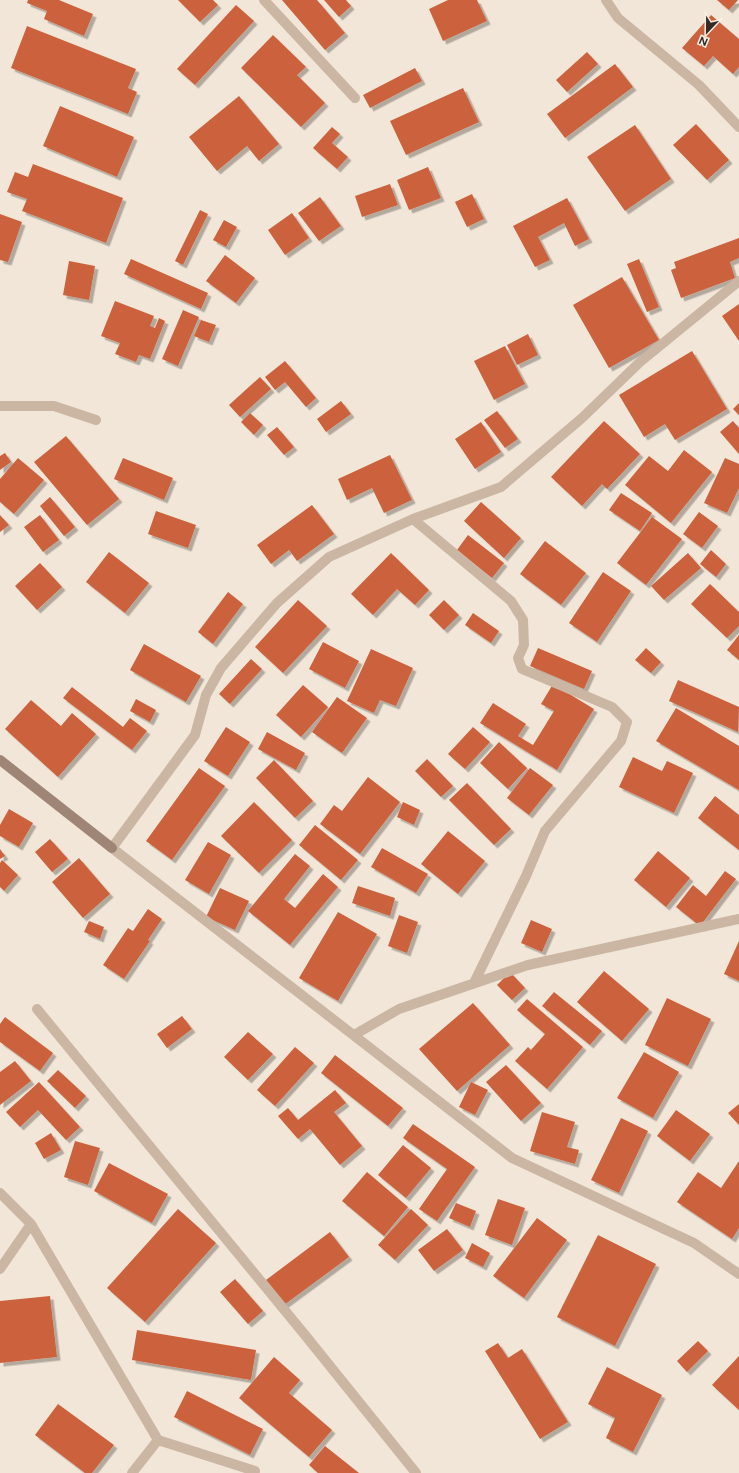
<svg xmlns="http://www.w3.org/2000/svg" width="739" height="1473" font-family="Figtree,sans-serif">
	<defs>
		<filter id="shadow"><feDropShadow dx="3.5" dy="3.5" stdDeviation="0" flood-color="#0004"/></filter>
	</defs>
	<rect width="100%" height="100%" fill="#f2e6d8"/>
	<path fill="#cb623d" filter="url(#shadow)" d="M28,0H59L93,14L84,36L44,19L47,11L27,3Z
		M178,0H213L218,5L200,22Z
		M282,0H317L345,33L325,50Z
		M324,0H346L351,6L339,17Z
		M448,0H477L487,21L443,41L429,9Z
		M717,0H738L729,10Z
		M236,5L254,21L195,85L177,69Z
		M711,15L739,39V67L733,74L713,56L704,66L682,48Z
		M27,26L136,69L128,88L137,92L128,114L11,68Z
		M273,35L306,67L297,75L325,103L301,127L241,68Z
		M587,52L598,64L567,92L556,80Z
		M615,64L633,87L565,138L547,114Z
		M415,68L422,81L370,108L363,95Z
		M463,88L479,122L406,155L390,121Z
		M239,96L279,144L259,161L247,146L217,171L189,137Z
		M60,106L134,137L117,177L43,146Z
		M696,124L729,160L707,180L673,145Z
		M635,125L671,179L625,211L587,157Z
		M332,127L340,134L332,143L348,157L337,169L313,148Z
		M33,164L123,198L106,243L22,211L27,199L7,192L15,172L28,177Z
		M428,167L441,198L409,210L397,180Z
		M390,184L398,205L362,217L355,196Z
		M472,194L484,219L467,227L455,202Z
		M320,197L341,226L319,241L298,213Z
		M567,198L589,239L575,246L564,223L538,237L550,260L535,267L513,226Z
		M200,210L208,214L183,265L175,261Z
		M292,213L309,238L285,255L268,230Z
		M0,214L22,222L8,262L0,260Z
		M224,220L237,227L226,247L213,240Z
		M739,238V258L730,262L735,278L681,298L671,270L676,268L674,262Z
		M225,255L255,278L236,303L206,281Z
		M131,259L208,293L201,309L124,274Z
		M639,259L659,307L647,312L627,264Z
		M69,261L95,266L89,300L63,295Z
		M622,277L659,340L609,368L573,305Z
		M115,301L154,316L150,326L155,328L159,318L165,321L150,359L139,355L136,362L115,354L120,343L101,336Z
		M739,304V341L722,316Z
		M183,310L199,317L178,366L162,359Z
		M201,320L216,325L209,342L194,336Z
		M528,334L538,355L517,365L507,345Z
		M505,346L525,384L494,400L474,361Z
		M692,351L727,409L675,440L665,424L644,437L619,395Z
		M285,361L316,398L306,407L285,382L275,390L265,377Z
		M260,377L271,389L240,417L229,405Z
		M341,401L351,414L326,432L317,419Z
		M739,403V415L733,409Z
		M497,411L518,439L505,448L484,420Z
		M250,413L263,425L254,435L241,422Z
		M604,421L640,454L607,489L602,484L582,506L551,477Z
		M733,421L739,428V454L720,432Z
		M481,422L501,452L475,469L455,439Z
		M277,427L294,447L284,455L267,435Z
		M66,436L119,499L87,525L34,462Z
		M684,450L712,472L671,523L625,485L649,456L668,471Z
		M5,453L11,462L0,470V456Z
		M390,455L412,500L384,513L372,488L347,500L338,479Z
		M18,458L44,480L14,514L0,502V479Z
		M123,458L173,478L164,500L114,479Z
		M725,458L739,464V488L727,513L704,503Z
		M621,493L652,513L640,531L609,510Z
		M50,497L75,527L64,536L40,506Z
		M481,502L521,538L504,558L464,521Z
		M312,505L334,534L297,561L289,550L271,564L257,545Z
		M156,511L196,525L188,548L148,534Z
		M699,512L718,526L702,548L683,534Z
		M0,515L9,525L0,532Z
		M40,515L59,540L43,552L24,527Z
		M652,517L682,539L646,585L617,563Z
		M468,535L504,563L492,578L457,550Z
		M545,541L586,573L561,605L520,574Z
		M711,550L726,564L716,577L700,564Z
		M109,552L149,583L125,613L86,582Z
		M391,553L429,590L415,605L397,589L373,615L351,594Z
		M688,553L701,568L664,600L651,586Z
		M40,563L62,587L37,610L15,586Z
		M603,572L631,591L597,642L569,623Z
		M710,584L739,612V626L727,638L691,604Z
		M228,592L243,604L213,644L198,632Z
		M298,600L327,626L283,673L255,647Z
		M444,600L459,615L444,630L429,615Z
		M473,613L499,631L491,643L465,625Z
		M739,635V660L727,650Z
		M323,642L359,661L345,688L309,669Z
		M144,644L201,676L186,702L130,670Z
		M538,648L592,671L584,689L530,666Z
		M646,648L661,662L651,673L635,660Z
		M371,649L413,668L396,706L380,700L374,713L347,701Z
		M251,659L262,669L230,704L219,694Z
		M678,680L739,707L738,732L669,701Z
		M553,684L594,709L557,770L480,723L493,703L526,724L518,736L533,745L554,711L541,704Z
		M303,685L328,707L301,737L276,715Z
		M72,687L123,727L130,718L147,731L132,750L63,698Z
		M337,697L367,718L342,753L312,732Z
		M136,699L156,710L150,722L130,711Z
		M31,700L61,726L72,713L96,734L58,777L5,729Z
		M676,708L739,746V790L656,741Z
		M226,727L250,742L228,776L204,761Z
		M473,727L490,742L465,769L448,754Z
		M267,732L305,753L296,770L258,749Z
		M499,742L527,768L508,789L480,763Z
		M633,757L662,771L667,761L693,773L674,813L619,787Z
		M427,759L453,786L441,797L415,771Z
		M274,760L313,801L295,818L256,778Z
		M199,768L225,786L172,860L146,841Z
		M530,768L553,785L529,815L507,798Z
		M368,777L400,802L360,854L320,824L334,805L342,811Z
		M467,783L511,829L494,845L449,800Z
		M715,796L739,815V850L698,818Z
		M254,802L292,840L259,873L221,836Z
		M403,802L420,810L414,825L397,817Z
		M9,809L33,823L19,847L0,836V825Z
		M315,825L358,860L341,880L299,845Z
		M448,831L485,861L458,894L421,864Z
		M50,839L68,859L52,872L35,852Z
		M208,842L231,855L209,894L185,880Z
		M382,848L428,874L416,893L371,867Z
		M0,849L5,856L0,859Z
		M658,851L690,878L666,907L634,880Z
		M295,854L310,866L284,899L295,908L323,874L338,887L290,945L248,911Z
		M79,858L110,894L83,918L52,882Z
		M2,860L18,875L4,891L0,887V863Z
		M725,871L736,879L700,926L676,907L693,885L706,896Z
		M358,886L395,898L390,916L352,903Z
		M220,888L249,901L235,930L206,917Z
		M148,909L162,919L148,940L150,941L124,979L103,965L128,928L133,931Z
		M338,912L377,934L338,1001L299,978Z
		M399,915L418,922L407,953L388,946Z
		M531,920L552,929L542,952L521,943Z
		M89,921L104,927L100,939L84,932Z
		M739,941V981L724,974Z
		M604,971L649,1009L622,1041L577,1002Z
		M510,972L525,988L512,1000L497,985Z
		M554,992L602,1031L590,1045L542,1006Z
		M667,998L711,1019L688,1066L645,1045Z
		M527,999L583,1047L547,1089L515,1061L528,1047L531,1050L545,1034L517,1010Z
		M473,1003L510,1045L457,1091L419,1049Z
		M182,1016L192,1029L167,1048L157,1034Z
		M5,1017L53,1053L40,1071L0,1042V1024Z
		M248,1032L273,1054L248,1080L224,1057Z
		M295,1047L314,1063L275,1106L257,1090Z
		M644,1052L679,1072L653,1118L617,1098Z
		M335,1055L403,1108L388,1126L321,1073Z
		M15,1061L31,1081L0,1105V1072Z
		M506,1065L541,1103L521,1121L486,1082Z
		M58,1070L86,1096L75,1108L47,1081Z
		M39,1082L80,1127L66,1140L38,1110L20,1127L6,1112Z
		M471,1082L488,1090L475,1115L459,1107Z
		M335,1090L346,1103L334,1112L362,1146L340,1165L310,1129L298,1139L278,1116L288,1108L298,1120Z
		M739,1104V1125L728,1113Z
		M676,1110L710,1134L690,1161L657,1136Z
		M542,1112L575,1122L567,1147L579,1150L575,1164L530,1151Z
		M621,1118L648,1131L619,1193L591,1180Z
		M413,1124L475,1167L437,1221L419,1209L447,1169L403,1138Z
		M51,1133L61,1150L44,1159L35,1143Z
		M75,1141L100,1148L88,1185L64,1177Z
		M403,1145L431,1168L406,1198L378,1175Z
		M739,1161V1228L732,1239L677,1202L698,1172L721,1188Z
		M109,1163L168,1194L152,1223L94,1191Z
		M367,1172L408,1207L384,1236L342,1201Z
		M498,1199L525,1208L512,1245L485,1235Z
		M456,1203L476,1211L470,1227L449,1218Z
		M178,1209L216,1243L145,1322L107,1288Z
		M411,1209L428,1225L395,1260L378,1245Z
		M537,1218L567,1240L524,1298L493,1276Z
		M447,1229L463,1250L434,1271L418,1250Z
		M330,1232L349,1257L284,1305L266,1280Z
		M598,1235L656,1264L615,1346L557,1317Z
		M472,1243L490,1253L483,1267L465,1258Z
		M235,1279L263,1311L248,1324L220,1292Z
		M50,1296L57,1357L0,1363V1301Z
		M137,1330L256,1350L251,1380L132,1360Z
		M698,1341L708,1351L687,1372L677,1361Z
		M498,1343L508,1358L522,1349L568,1422L540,1439L485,1351Z
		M739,1356V1410L712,1385Z
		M274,1357L300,1380L289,1393L332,1430L309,1457L239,1398Z
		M607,1367L662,1395L633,1452L606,1438L615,1418L588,1404Z
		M187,1391L263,1429L250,1455L174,1417Z
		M58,1404L114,1445L92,1473H85L35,1435Z
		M325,1446L359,1473H318L309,1465Z"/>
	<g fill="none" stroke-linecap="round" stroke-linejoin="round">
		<path stroke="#cbb6a4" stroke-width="10" d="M0,1193L31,1224L158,1440
			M0,1269L31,1224
			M132,1473L158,1440L255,1471"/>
		<path stroke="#cbb6a4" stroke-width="10" d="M264,0L355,98
			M606,0L618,18L699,85L739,127
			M739,281L640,362L582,418L501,487L413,519L329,557L277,603L221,668L206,695L195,735L112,848L512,1158L694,1243L739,1274
			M0,406H54L96,420
			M413,519L511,601L523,620L524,645L518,658L522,669L612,707L627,722L621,741L545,831L526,876L474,983
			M37,1009L305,1335L416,1473
			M354,1035L399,1009L528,965L739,919"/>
		<path stroke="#9e8575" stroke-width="10" d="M0,760L112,848"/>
	</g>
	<g transform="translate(707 32) rotate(202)" stroke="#faf0e4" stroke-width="3" paint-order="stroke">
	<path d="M0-3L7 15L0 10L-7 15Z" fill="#352b26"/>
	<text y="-6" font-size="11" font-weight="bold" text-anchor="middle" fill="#352b26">N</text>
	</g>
</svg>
